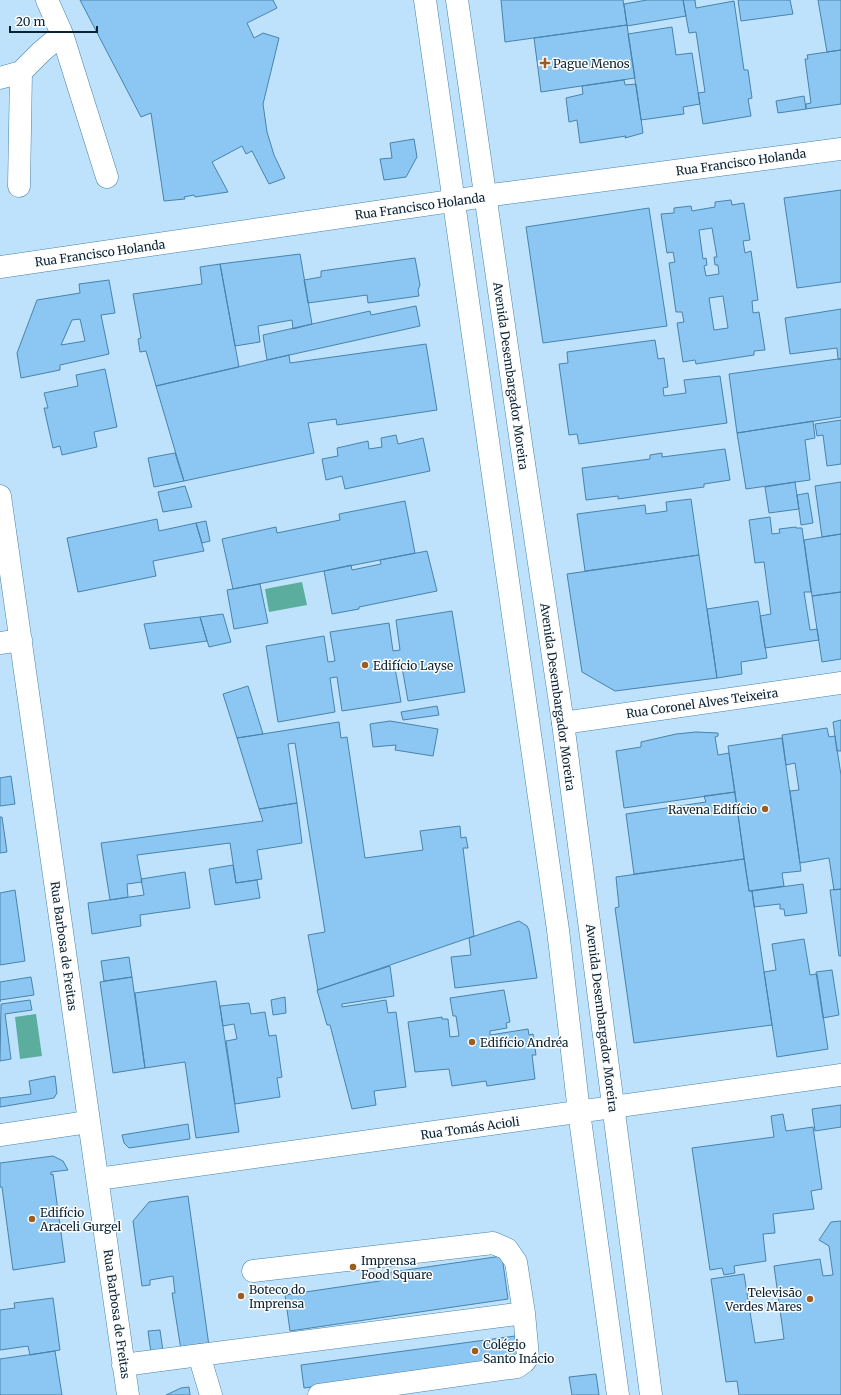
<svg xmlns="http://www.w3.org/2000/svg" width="841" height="1395" font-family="Merriweather,serif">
	<rect width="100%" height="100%" fill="#bee2fc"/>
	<path fill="#5bad9e" d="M302,582L307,605L269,612L265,589Z
		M36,1014L42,1056L20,1059L15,1017Z"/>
	<path fill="#8bc7f2" stroke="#4883ab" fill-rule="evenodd" d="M80,0H273L277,8L247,23L254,38L263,33L279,38L263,104L267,132L274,155L285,178L269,184L252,151L246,154L242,146L212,162L228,192L195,197L194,195L184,197L185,199L164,201L151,113L141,117Z
		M501,0H623L627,25L505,42Z
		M647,0H683L686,16L627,26L624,4Z
		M683,0H695L696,8L734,1L744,70H748L752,98L748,99L751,116L703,124L698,93L705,92L696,32L689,33Z
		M738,0H790L793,14L741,21Z
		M818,0H841V50L827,52Z
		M627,25L635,78L541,92L534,38Z
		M672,27L676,55L692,53L700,104L683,107L684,114L641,120L628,34Z
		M841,50V104L806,109V104L811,103L805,59H808L807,55Z
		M624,80L625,85L636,84L643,133L625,138L626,136L580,143L577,120L569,122L566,98L583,94L582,86Z
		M804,96L806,109L778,113L776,101Z
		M414,139L417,157L406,177L384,180L380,159L392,158L390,143Z
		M841,190V282L797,288L784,198Z
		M731,200L732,205L744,203L750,240L743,241L745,253L751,251L758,300L752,301L753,313L759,312L765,350L754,351V355L696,364L695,360L683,362L677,323L684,322L682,312H676L669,263L675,262L673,252L667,253L661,214L674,213V208L691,206L692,211L715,207V202ZM712,228L717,257H714L715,265H718L719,274L706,276L704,266L707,265L706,258L703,259L699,230ZM723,296L728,328L714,330L709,298Z
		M649,208L667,326L543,343L526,227Z
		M300,254L312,324L293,329L292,320L258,326L260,342L235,346L220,264Z
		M415,258L420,285L418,290L419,296L368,303L367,295L308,303L304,280L321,277V271Z
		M220,264L239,367L156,386L146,351L140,352L138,339L141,338L133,294L202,284L200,267Z
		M109,280L115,313L101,315L109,354L60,365V370L21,378L17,353L37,300L80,293L79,284ZM80,319L85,341L61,345L72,320Z
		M416,306L420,326L267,360L263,335L370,311L371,315Z
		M841,309V359H838L837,348L790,354L785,318Z
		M655,340L658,359L664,358L668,387L663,388L664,396L686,393L684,380L720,376L727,423L579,444L577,434L569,435L559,364L568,363L567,352Z
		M426,344L437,410L337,425L336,419L308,423L314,453L184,481L156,386L289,355L290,363Z
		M838,359H841V417L737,433L729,374Z
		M105,369L117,427L94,432L97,447L62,455L60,446L53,448L44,408H48L44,393L78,386L76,375Z
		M841,420V464L827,466L823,435L817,436L815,424Z
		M813,421L815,438L805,440L810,480L746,489L737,433Z
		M396,435L398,444L423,438L430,471L345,489L342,476L326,480L322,459L338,456L337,448L368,441L369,449L382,447L381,438Z
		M725,449L730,480L704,484V487L618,499V496L586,500L582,468L650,459V455L662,453V457Z
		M175,453L184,481L154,487L148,458Z
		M795,482L799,509L769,513L765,487Z
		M841,482V534L822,537L815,486Z
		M185,486L192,507L163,512L158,492Z
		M808,493L813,523L801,525L797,495Z
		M691,499L699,555L585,571L577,514L645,505L646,514L667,511L666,502Z
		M405,501L415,553L233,589L222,539L276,527L277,533L340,520L339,514Z
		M770,517L772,534L780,533L779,529L796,527V528H802L811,592H804L810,630L817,629L819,640L765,648L760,616L771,614L764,562L755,563L749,520Z
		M157,519L159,531L196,523L204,551L153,561L156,576L78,592L67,538Z
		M206,521L210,541L202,543L196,523Z
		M841,534V592L812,596L804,540Z
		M427,551L437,591L359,607V609L332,614L324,571L351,565L352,570L381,564L380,560Z
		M699,555L717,678L615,691L582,672L567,574Z
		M260,584L268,623L234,629L227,590Z
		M841,592V659L822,662L812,596Z
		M758,601L767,658L741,662L742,674L717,678L707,609Z
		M452,611L465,692L408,701L402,667L395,668L401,702L342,711L337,677L330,678L335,712L278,722L266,646L324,636L328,662L335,661L330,632L389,623L393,651L400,650L396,620Z
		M223,614L231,642L209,647L200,617Z
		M200,617L207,641L150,649L144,624Z
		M248,686L263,734L237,738L223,694Z
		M437,706L439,715L403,720L401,712Z
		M841,720V751H837L833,722Z
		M390,721L438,729L433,756L395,750L396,745L373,747L370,724Z
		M339,722L341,738L347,737L365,858L423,850L420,831L460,826L461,838L466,837L468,848H463L474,936L318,990L308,935L325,932L295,743L288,744L297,803L259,809L237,738Z
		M827,728L829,737L835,736L841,775V889L834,890L829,858L800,863L790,791L799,790L795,763L786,765L782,735Z
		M696,732L718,733V736L715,737L718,755L729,753L735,792L624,808L616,751L641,747V742L676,734Z
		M782,738L801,871L782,873L784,886L749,891L728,746Z
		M11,776L15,804L0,806V778Z
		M735,792L744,859L634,874L626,814L706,802L704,796Z
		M297,803L302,843L257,850L262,879L236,883L230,843L137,855L142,882L127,884L128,897L110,900L101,843L263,821L259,809Z
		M0,817H2L7,852L0,853Z
		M744,859L749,891H752L772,1025L634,1043L615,908L619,907L616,877Z
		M233,865L236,883L257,880L260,898L215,905L209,869Z
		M185,872L190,908L140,915L141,926L92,934L88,903L144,895L141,879Z
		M803,884L807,913L785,916L784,909H780V904L754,907L752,891Z
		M841,889V956H839L830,890Z
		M15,890L25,961L0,965V893Z
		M519,921L527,926L529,930L537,978L455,988L451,957L471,955L469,938Z
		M804,939L810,975L817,974L828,1049L777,1057L764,972L776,970L772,944Z
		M129,957L132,977L104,981L101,961Z
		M390,966L394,996L342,1004V1007L386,1000L388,1013L396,1012L406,1087L374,1091L376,1105L352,1109L330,1025H327L317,990Z
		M832,970L839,1015L823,1018L816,972Z
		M31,977L34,995L0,1000V1002V982Z
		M132,977L145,1068L113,1073L100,982Z
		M216,981L239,1132L196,1138L185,1062L145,1068L135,993Z
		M504,990L510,1022L506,1023L507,1028L490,1031V1035L528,1029L529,1035L533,1034L536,1055H532L535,1079L487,1086L486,1081L452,1086L449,1069L415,1072L408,1022L442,1017V1019H448L450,1037L459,1036L456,1016H453L450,998Z
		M285,997L286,1013L273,1015L271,1000Z
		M30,1000L32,1010L5,1014L11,1059L0,1061L1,1004Z
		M249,1003L251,1014L265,1012L269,1036L276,1035L282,1077L277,1078L280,1097L235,1104L226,1041L237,1039L234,1024L223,1026L220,1006Z
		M55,1076L57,1093L54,1098L0,1107V1098L31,1094L29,1081Z
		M841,1105V1127L815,1131L812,1109Z
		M783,1114L786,1131L813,1127L822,1189L811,1191L814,1209L773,1214L775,1233L763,1234L766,1261L734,1266L735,1273L724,1275L722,1268L710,1270L692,1148L774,1137L771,1116Z
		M188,1124L190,1139L129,1148L124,1143L122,1135Z
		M53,1156L63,1161L68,1170L51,1172V1175L53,1174L65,1262L13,1270L2,1187H0V1163Z
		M188,1196L209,1346L181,1350L172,1293H175L173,1276L150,1280V1285L142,1286L133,1221L149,1202Z
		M841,1221V1395H739L737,1381L726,1382L711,1279L744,1274L755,1343L784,1339L774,1266L820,1259L823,1276L833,1275L829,1246L819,1240L831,1222Z
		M502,1256L508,1299L290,1331L285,1295L380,1281L379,1274Z
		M53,1298L60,1350L30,1355L28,1346L0,1350V1310L15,1308L14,1303Z
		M160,1330L163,1351L151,1353L148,1331Z
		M515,1336L517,1359L304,1388L301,1365Z
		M55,1351L62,1395H0V1359Z
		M596,1374L599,1395H572L569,1377Z
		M189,1387L190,1395H166L181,1388Z"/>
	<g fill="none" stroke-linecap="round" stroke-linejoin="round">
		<defs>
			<path id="minor" d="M62,34L107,177
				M0,78L21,72L41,52L62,34L47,0
				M19,186L21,72
				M0,267L499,194L841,149
				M0,496L128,1395
				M0,643L21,640
				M563,723L841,683
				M0,1135L88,1122
				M98,1179L841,1075
				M199,1355L211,1395
				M123,1365L524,1313L516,1262L507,1249L493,1243L253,1271
				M319,1395L517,1367L524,1362L528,1357L524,1313"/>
			<path id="major" d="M425,0L558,930L579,1112L618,1395
				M457,0L522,450L563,723L651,1395"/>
		</defs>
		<use href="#minor" stroke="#4782aa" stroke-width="23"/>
		<use href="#major" stroke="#4782aa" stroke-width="23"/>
		<use href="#minor" stroke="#fff" stroke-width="22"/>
		<use href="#major" stroke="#fff" stroke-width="22"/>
	</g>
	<g fill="#9b5d22" stroke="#fdfdfd" stroke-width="1.5">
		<path d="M543 57h4v4h4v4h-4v4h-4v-4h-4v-4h4z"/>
		<circle cx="365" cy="665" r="4"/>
		<circle cx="765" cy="809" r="4"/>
		<circle cx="472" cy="1042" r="4"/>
		<circle cx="32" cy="1219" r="4"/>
		<circle cx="353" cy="1267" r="4"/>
		<circle cx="241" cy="1296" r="4"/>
		<circle cx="810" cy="1299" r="4"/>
		<circle cx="475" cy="1351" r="4"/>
	</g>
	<g text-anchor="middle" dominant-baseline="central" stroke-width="3" stroke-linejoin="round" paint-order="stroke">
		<g font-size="12" fill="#0a2334" stroke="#fdfdfd" text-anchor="start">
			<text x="553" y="63">Pague Menos</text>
			<text x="373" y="665">Edifício Layse</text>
			<text x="757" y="809" text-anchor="end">Ravena Edifício</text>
			<text x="480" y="1042">Edifício Andréa</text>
			<text x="40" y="1212">Edifício<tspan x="40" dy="14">Araceli Gurgel</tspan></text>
			<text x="361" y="1260">Imprensa<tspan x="361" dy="14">Food Square</tspan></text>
			<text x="249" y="1289">Boteco do<tspan x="249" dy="14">Imprensa</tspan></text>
			<text x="802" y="1292" text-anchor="end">Televisão<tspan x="802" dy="14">Verdes Mares</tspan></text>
			<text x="483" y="1344">Colégio<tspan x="483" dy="14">Santo Inácio</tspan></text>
		</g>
		<g font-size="12" fill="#0a2334" stroke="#fdfdfd">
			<text transform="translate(741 162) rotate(-8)">Rua Francisco Holanda</text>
			<text transform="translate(420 206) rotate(-8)">Rua Francisco Holanda</text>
			<text transform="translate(100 253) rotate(-8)">Rua Francisco Holanda</text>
			<text transform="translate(511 376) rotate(82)">Avenida Desembargador Moreira</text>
			<text transform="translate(558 697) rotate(82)">Avenida Desembargador Moreira</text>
			<text transform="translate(702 703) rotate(-8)">Rua Coronel Alves Teixeira</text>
			<text transform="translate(64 946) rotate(82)">Rua Barbosa de Freitas</text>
			<text transform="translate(602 1018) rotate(83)">Avenida Desembargador Moreira</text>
			<text transform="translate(470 1128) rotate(-8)">Rua Tomás Acioli</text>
			<text transform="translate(117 1314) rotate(82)">Rua Barbosa de Freitas</text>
		</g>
	</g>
	<path d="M10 26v6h87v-6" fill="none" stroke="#0a2334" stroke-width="2"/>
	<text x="16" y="26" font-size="12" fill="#0a2334" stroke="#fdfdfd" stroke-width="3" paint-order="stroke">20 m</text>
</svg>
